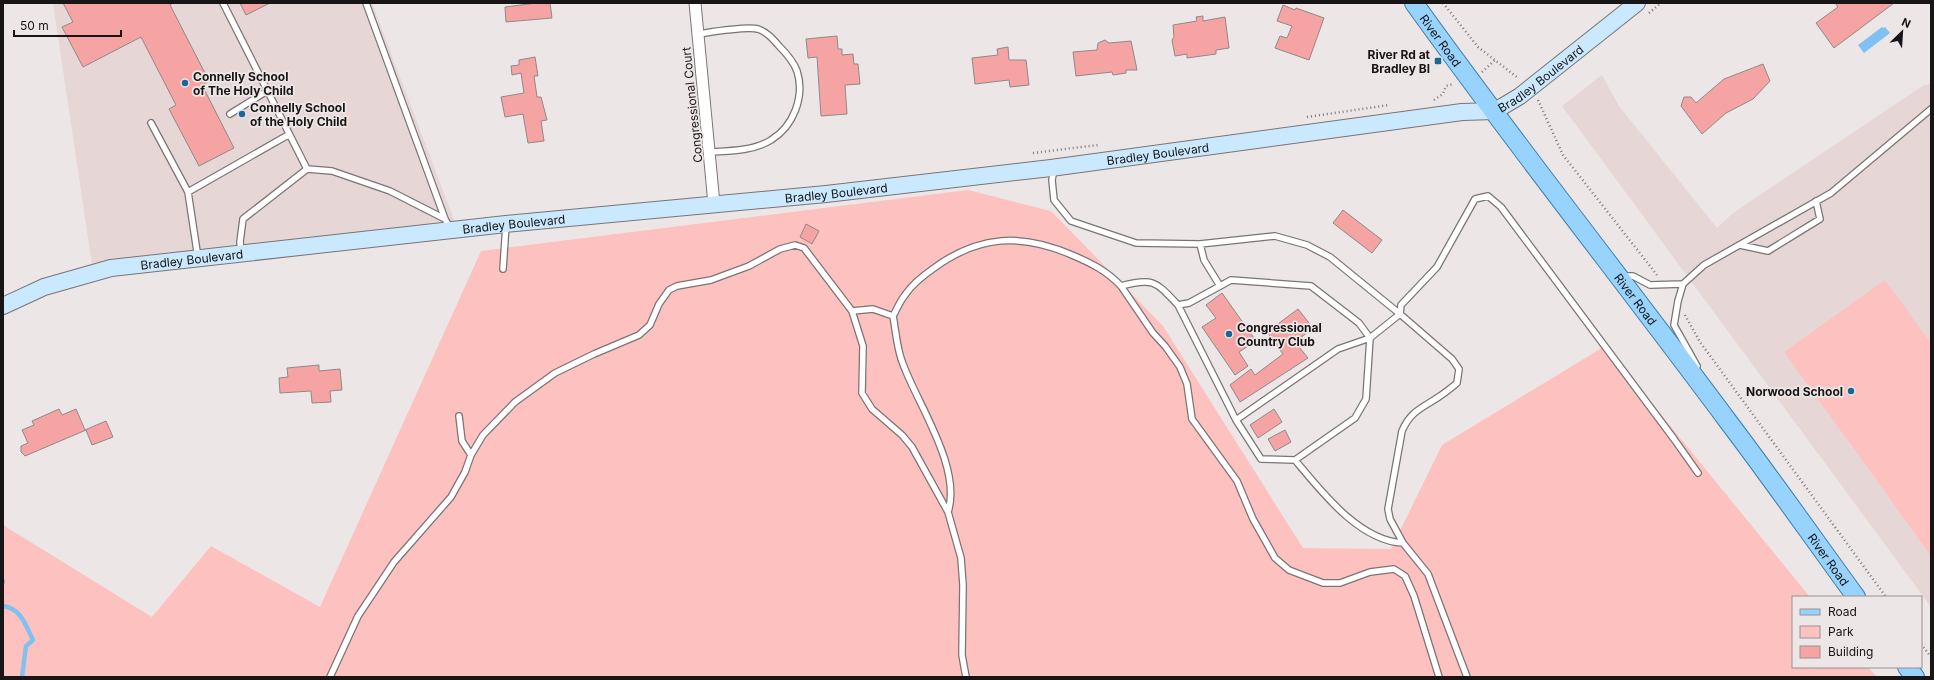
<svg xmlns="http://www.w3.org/2000/svg" width="1934" height="680" font-family="Inter,sans-serif">
	<rect width="100%" height="100%" fill="#ede6e6"/>
	<path fill="#e6d7d6" d="M53,3H372L456,225L143,256L92,265Z
		M1602,75L1619,106L1717,228L1733,213L1924,85L1931,84V607L1562,106Z"/>
	<path fill="#fdc2c0" d="M968,190L1051,211L1163,326L1303,548L1391,549L1442,445L1605,346L1810,597H1793V667H1868L1877,677H3V525L152,617L211,546L320,607L481,251Z
		M1885,280L1931,343V556L1784,352Z"/>
	<path fill="#80c1f2" d="M1882,27L1883,28L1885,27L1890,33L1864,53L1858,45Z"/>
	<g fill="none" stroke-linecap="round" stroke-linejoin="round">
		<path stroke="#80c1f2" stroke-width="4.5" d="M3,581V582
			M3,606C21,608 26,626 33,640L26,646L22,677"/>
	</g>
	<path fill="#f5a4a3" stroke="#8f8989" d="M63,3H173L170,5L209,81L202,85L234,148L199,166L169,109L176,105L141,37L83,67L62,27L73,22Z
		M240,3H270L246,15Z
		M536,3H550L552,18L506,22L505,7Z
		M1835,3H1894L1834,48L1816,23L1838,7Z
		M1283,5L1295,10L1296,8L1324,18L1309,60L1275,48L1280,36L1287,38L1292,26L1277,21Z
		M1203,16V21L1225,17L1229,48L1216,50V54L1187,58V54L1175,56L1172,40L1174,37L1173,25L1197,21L1196,17Z
		M837,36L838,49H842V55L853,54L854,64H858L860,84L845,85L847,114L821,116L817,57L808,58L806,39Z
		M1105,40L1109,43L1131,41L1137,70H1126V73L1113,75L1112,72L1076,76L1073,52L1097,50L1098,43Z
		M1008,47L1009,60H1026L1029,85L1010,87L1009,80L975,84L972,58L998,55L997,49Z
		M535,57L538,76H534L537,97H541L547,120L541,121L544,141L528,143L523,114L505,117L501,97L524,93L521,73L512,75L511,66L519,65V60Z
		M1763,64L1770,81L1753,99L1726,113L1702,134L1681,106L1684,97H1691L1696,103L1724,79Z
		M1343,210L1382,240L1372,253L1333,223Z
		M806,224L819,231L812,244L800,237Z
		M1222,293L1256,341L1239,352L1248,366L1235,375L1202,327L1216,318L1206,305Z
		M1298,309L1313,328L1295,342L1308,358L1240,402L1230,385L1251,369L1255,375L1283,354L1267,332Z
		M319,365V371L340,369L342,390L330,391L331,402L312,403L311,391L280,393L279,378L288,377L287,368Z
		M59,409L62,415L76,409L85,430L106,421L113,437L92,445L86,430L25,456L21,452V446L28,443L22,430L34,425L32,421Z
		M1274,409L1282,422L1258,438L1250,425Z
		M1285,430L1291,442L1275,451L1268,439Z"/>
	<g fill="none" stroke-linecap="round" stroke-linejoin="round">
		<defs>
			<path id="lane" d="M223,3L307,169
				M366,3L445,219
				M698,34C712,32 746,26 758,29C767,32 773,39 779,46C785,52 794,63 797,71C805,96 794,126 771,140C754,151 729,151 709,152
				M230,114L267,91
				M151,123L188,192
				M1054,169L1052,180L1054,200L1071,221L1136,243L1200,244L1275,236L1307,245L1330,257L1400,314L1452,359L1459,369L1457,383C1452,387 1446,392 1440,396C1423,408 1411,410 1402,431L1388,509L1390,519L1403,543L1428,574L1467,677
				M1200,244L1204,260L1220,286
				M1740,245L1768,251L1820,219L1816,201
				M241,252L240,242L243,219L307,169L332,171L390,191L445,219L450,228
				M198,258L188,192L288,135
				M503,269L506,225
				M1624,276H1633L1650,285L1683,284
				M1231,280L1311,286L1359,323L1370,338L1366,399L1355,418L1295,460L1261,459L1236,420L1178,305L1189,303Z
				M1121,286L1153,333L1165,346L1180,367L1187,384L1192,419L1237,481L1253,519L1275,558L1289,570L1323,583H1340L1370,572L1394,569L1405,576L1414,596L1439,677
				M852,311L863,346L862,393L872,409L902,435L912,447L948,512L961,558L963,585L962,655L966,677
				M893,316C896,332 897,350 903,364C918,405 962,468 948,512
				M1697,366L1674,325L1678,301L1683,284L1704,265L1831,193L1931,109
				M459,416L462,441L471,455
				M1236,420L1338,349L1370,338L1400,314L1401,305L1437,267L1475,199L1488,196L1501,207L1674,439L1698,473
				M1295,460C1321,491 1359,541 1403,543
				M330,677L358,616L394,562L451,497L465,472L471,455L483,435L515,402L555,373L594,354L639,335L650,325L659,304L669,290L677,286L711,280L749,266L780,249L795,245L804,248L852,311L873,309L893,316C897,309 900,301 905,295C912,284 924,275 934,268C979,235 1022,233 1072,255C1091,263 1107,271 1121,286C1154,277 1156,282 1178,305"/>
			<path id="street" d="M695,3L714,204"/>
			<g id="secondary">
				<path id="s1" d="M3,306L44,287L111,268L506,224L826,194L1051,168L1462,112L1495,111L1520,96L1637,3"/>
			</g>
			<g id="primary">
				<path id="s2" d="M1414,3C1515,144 1623,280 1727,420C1771,478 1813,538 1856,597"/>
				<path d="M1907,667L1915,677"/>
			</g>
		</defs>
		<use href="#lane" stroke="#7a7474" stroke-width="8"/>
		<use href="#street" stroke="#7a7474" stroke-width="13"/>
		<use href="#secondary" stroke="#7a7474" stroke-width="18"/>
		<use href="#primary" stroke="#3d7eab" stroke-width="20"/>
		<path stroke="#7d7878" stroke-width="2.5" stroke-dasharray="1 3" stroke-linecap="butt" d="M1443,3L1478,47L1518,78
			M1649,13L1661,3
			M1482,72L1495,60
			M1434,100L1443,94L1446,86L1453,84
			M1538,100L1563,155L1657,275
			M1307,117L1389,105
			M1033,153L1098,145
			M1685,315L1700,342L1886,597
			M1921,644L1931,657"/>
		<use href="#lane" stroke="#fff" stroke-width="5.5"/>
		<use href="#street" stroke="#fff" stroke-width="11"/>
		<use href="#secondary" stroke="#cbe9fe" stroke-width="16"/>
		<use href="#primary" stroke="#97d3fd" stroke-width="18"/>
	</g>
	<g fill="#18689a" stroke="#ede6e6" stroke-width="1.5">
		<rect x="1434" y="57" width="8" height="8" rx="2"/>
		<circle cx="185" cy="83" r="4"/>
		<circle cx="242" cy="114" r="4"/>
		<circle cx="1229" cy="334" r="4"/>
		<circle cx="1851" cy="391" r="4"/>
	</g>
	<g text-anchor="middle" dominant-baseline="central" stroke-width="3.5" stroke-linejoin="round" paint-order="stroke">
		<g font-size="12" fill="#171515" stroke="#ede6e6">
			<text stroke="none"><textPath href="#s2" startOffset="46">River Road</textPath></text>
			<text stroke="none"><textPath href="#s1" startOffset="1564">Bradley Boulevard</textPath></text>
			<text transform="translate(692 105) rotate(-96)">Congressional Court</text>
			<text stroke="none"><textPath href="#s1" startOffset="1168">Bradley Boulevard</textPath></text>
			<text stroke="none"><textPath href="#s1" startOffset="844">Bradley Boulevard</textPath></text>
			<text stroke="none"><textPath href="#s1" startOffset="520">Bradley Boulevard</textPath></text>
			<text stroke="none"><textPath href="#s1" startOffset="196">Bradley Boulevard</textPath></text>
			<text stroke="none"><textPath href="#s2" startOffset="370">River Road</textPath></text>
			<text stroke="none"><textPath href="#s2" startOffset="694">River Road</textPath></text>
		</g>
		<g font-size="12" font-weight="bold" fill="#171515" stroke="#ede6e6" text-anchor="start">
			<text x="1430" y="54" text-anchor="end">River Rd at<tspan x="1430" dy="14">Bradley Bl</tspan></text>
			<text x="193" y="76">Connelly School<tspan x="193" dy="14">of The Holy Child</tspan></text>
			<text x="250" y="107">Connelly School<tspan x="250" dy="14">of the Holy Child</tspan></text>
			<text x="1237" y="327">Congressional<tspan x="1237" dy="14">Country Club</tspan></text>
			<text x="1843" y="391" text-anchor="end">Norwood School</text>
		</g>
	</g>
	<rect width="1934" height="680" fill="none" stroke="#171515" stroke-width="8"/>
	<rect x="1792" y="596" width="130" height="72" fill="#ede6e6" stroke="#979292"/>
	<rect x="1800" y="609" width="20" height="6" fill="#97d3fd" stroke="#979292"/>
	<text x="1828" y="616" font-size="12" fill="#171515">Road</text>
	<rect x="1800" y="626" width="20" height="12" fill="#fdc2c0" stroke="#979292"/>
	<text x="1828" y="636" font-size="12" fill="#171515">Park</text>
	<rect x="1800" y="646" width="20" height="12" fill="#f5a4a3" stroke="#979292"/>
	<text x="1828" y="656" font-size="12" fill="#171515">Building</text>
	<g transform="translate(1902 32) rotate(25)" stroke="#ede6e6" stroke-width="3" paint-order="stroke">
	<path d="M0-3L7 15L0 10L-7 15Z" fill="#171515"/>
	<text y="-6" font-size="11" font-weight="bold" text-anchor="middle" fill="#171515">N</text>
	</g>
	<path d="M14 30v6h107v-6" fill="none" stroke="#171515" stroke-width="2"/>
	<text x="20" y="30" font-size="12" fill="#171515" stroke="#ede6e6" stroke-width="3" paint-order="stroke">50 m</text>
</svg>
